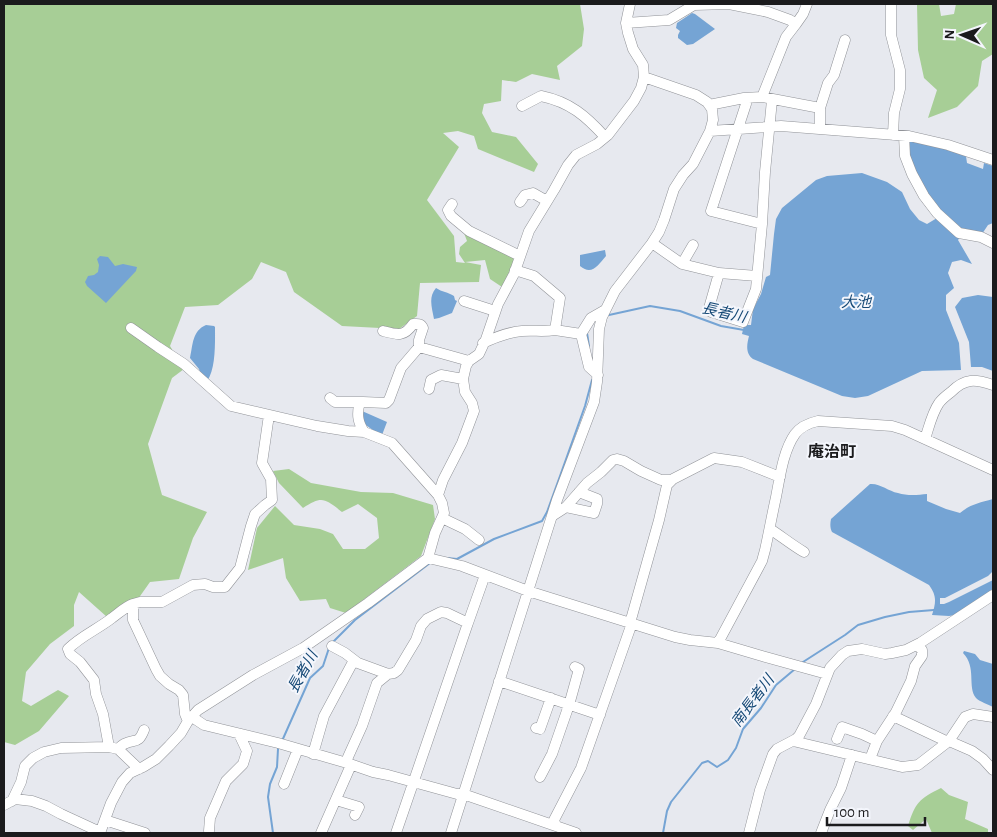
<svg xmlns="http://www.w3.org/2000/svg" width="997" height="837" font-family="'Alegreya Sans','Noto Sans JP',sans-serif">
	<rect width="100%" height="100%" fill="#e7e9ef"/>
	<path fill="#a7ce96" d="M4,4H580L584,29L582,46L557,66L560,80L532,74L516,82L502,80L501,101L484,104L482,113L492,132L516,137L538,164L534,172L478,149L474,136L458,131L443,133L459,147L427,200L454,236L456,262L465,263L459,254L460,247L467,241L464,233L515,257L513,271L502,287L490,279L485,260L465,262L481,265L479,282L420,283L417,316L399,329L342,326L294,292L286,272L261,262L252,279L218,305L185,307L170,346L184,369L172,378L148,444L162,495L207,512L193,538L179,579L150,582L138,599L107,617L79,592L74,605V626L50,644L26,672L22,701L31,706L58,690L69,696L39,731L15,745L4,742Z
		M917,4H939L941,16L954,14L956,4H993V54L982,61L978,86L957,107L928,118L937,90L924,78L918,50Z
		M289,469L311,483L361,492L393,493L433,505L435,519L421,556L346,613L330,608L326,599L300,601L286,578L283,558L248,570L257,528L275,506L294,525L320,529L333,534L343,549H365L379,538L377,518L358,504L342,512C324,498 322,496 303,508L279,483L273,471Z
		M941,788L949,795L968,802L965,819L988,829V833H932L926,819L913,830L908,826C915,803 919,799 941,788Z"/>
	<path fill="#75a4d4" d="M692,13L695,14L715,29L693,44L687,45L678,38V35L680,31L676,28L677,23Z
		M913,141L942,147L966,156L967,163L983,169L984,163L993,166V223L988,225L982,234L960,230L944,217L916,176L906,142Z
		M862,173L887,182L902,192L910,209L919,220L927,224L937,218L960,237L958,240L972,264L961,260L952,262L948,273L954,288L946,295V310L959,343L961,370L922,371L868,396L855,398L842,396L753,359C745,353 747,344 749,336L742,334L744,325H751L753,309L761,294L766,277L770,275L774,234L776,219L782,208L816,180L827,176Z
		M605,250L606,256C598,265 592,276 580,266V255Z
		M100,256L108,257L115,266L123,264L137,267L136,271L106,303L87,286L85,282L88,276L94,275L98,272L99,265L97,259Z
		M436,288C442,292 448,292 454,296L455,300L457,301L452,313L439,318L434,319C432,308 428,297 436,288Z
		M978,295L993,297V371L982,367H971L969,342L955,307L962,298Z
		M206,325L214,326L215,327C215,342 216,369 207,381L201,376L199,369L190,358C193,345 192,331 206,325Z
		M362,411L387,422L382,435L377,433L363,423Z
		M870,484C880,483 888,491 898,493C907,496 918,495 927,494V501L946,509L960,513C971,504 979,503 993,499V571L988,576L945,598H940V604H944L949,602L993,580V589L955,615L949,616L932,615C936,602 937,596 929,585L832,532C830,528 830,524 831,519Z
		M964,651L975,654L980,660L993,664V707C988,704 980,702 976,698C967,687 977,667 963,653Z"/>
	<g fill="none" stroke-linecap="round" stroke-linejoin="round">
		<path stroke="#75a4d4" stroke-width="2" d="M609,315L650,306L680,311L721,326L744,330
			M587,333L589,346
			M447,558L457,559L494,539L542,521L547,512L560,476L585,406L592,380
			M333,642L355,620L430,563
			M803,662L845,635L858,625L885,617L909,612L934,610
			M282,741L310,678L323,666L329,648
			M273,833L268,797L270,784L277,767L278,749L279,747
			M663,833L667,811L671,802L702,763L708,761L717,767L728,760L736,748L743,729L761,708L776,685L795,669"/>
		<defs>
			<path id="minor" d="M891,4V35L900,70V89L894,113L893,135
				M626,23L669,20L694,5L729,4L768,12L790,20L796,24L786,37L762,97
				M796,24L803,14L807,4
				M745,98L746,104L711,211L762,224
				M709,105L744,98L762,97L820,108
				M522,106L541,96C570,102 586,116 605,137
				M820,129V108L828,83L834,75L845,40
				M710,131L781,126L909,136L948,145L993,160
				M904,136L905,156L912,174L924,196L937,213L959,233L981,237L993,243
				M520,202L525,195L533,193L547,201
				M452,204L448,210L451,216L469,231L520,256
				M652,243L682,264L719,273L709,308L711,312L743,322L756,289L762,224L765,172L772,100
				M682,264L693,245
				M515,270L534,276L560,298L555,330L581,334
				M719,273L757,276
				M464,301L495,311
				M131,328L158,347L184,364L231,406L317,426L348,431L364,432L392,443L438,495
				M383,331C398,335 404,337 413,324C418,324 421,323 423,328L419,340V347
				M483,343C496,337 508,332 522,331C534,330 543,332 555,330
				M598,375L589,367L581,334L591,318L605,310
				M429,389L431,380L441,375L463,379
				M330,398L335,402H363
				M364,432C358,422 357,416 359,405L363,402L386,403L389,400L401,368L419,347L469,361
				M925,439C929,427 932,413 939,403C942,399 947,395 951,392C965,378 975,379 993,385
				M566,507L594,513L597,504V499L579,492
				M552,516L566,507L587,483L601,472L613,460L617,459L624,461L641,471L661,480H672
				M442,518L465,529L479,540
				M770,529C781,536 792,545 804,552
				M428,558L462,566L528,591L675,637L690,640L718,643L762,656L827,674
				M630,623L659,520L667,485L673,479L714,458L742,462L780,477
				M718,643L762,561L765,550C769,532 772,515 776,497C780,477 783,451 795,434C801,426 809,423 818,421L892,426L905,430L993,470
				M332,646L345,653L358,663L388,674
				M499,681L600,715
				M893,716L948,742
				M192,717L204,725L278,743L347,763L373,772L388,775L457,794H463L576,833
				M188,721L185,714L183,695L179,690L169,684L160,676L156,669L133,620V604L140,602H162L193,585L205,584L213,587H225L240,568L251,526L255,514L265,505L272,500L271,479L262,463L269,415
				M536,728L540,729L551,698
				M837,739L842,727L862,734L877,741
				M793,741L902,767L918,765L949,741L965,717L973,714L993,717
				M949,741L972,751L983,759L993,770
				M109,747L103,714L96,694L94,680L80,662L70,654L68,649C81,636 98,629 112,618C119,613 125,607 133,604
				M118,749C120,747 122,745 124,744C136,738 138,745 144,730
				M313,754L324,716L354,660
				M870,759L877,741L896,712L911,681L915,666L922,656V650L917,645
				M347,763L348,757L362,726L377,683L388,674L394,673L398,670L416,640L421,626L427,619L441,612L447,613L468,623L485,575
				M540,777L552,754L569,705L579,669L575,667
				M284,784L298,749
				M336,800L359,807L355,815
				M12,801L21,782L25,766L33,758L44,752L61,748L109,747L118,749L139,769
				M4,805L15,799L32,801L46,806L61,814L100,832
				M105,820L145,833
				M556,826L554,820L581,768L632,623
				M209,831L210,818L226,781L243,764L247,751L239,734
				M100,833L111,803L122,782L130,773L143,767L156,759L169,746L181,733L188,721L198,710L253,675L303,648L368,603L428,558L435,533L444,513L442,503L438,495L443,480L462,443L474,411L472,403L465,392L463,379L466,366L469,361L479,354L486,339L498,304L514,274L529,231L554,190L568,165L576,155L597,144L608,135L634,101L641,88L644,77L643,65L633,49L628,33L626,23L630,4
				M321,833L351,765
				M396,833L468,623
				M451,833L557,500L594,402L597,382L599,329L602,317L615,291L652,243L659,232L664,220L674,189L683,175L693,164L710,131L713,120L712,109L707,102L696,95L644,77
				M749,833L760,790L773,754L777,749L796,739L799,736L816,704L830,668L842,655L848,651L862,649L885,654L892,653L906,650L920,643L993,595
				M821,833L830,810L841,788L852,755"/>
		</defs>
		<use href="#minor" stroke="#919398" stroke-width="11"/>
		<use href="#minor" stroke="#fff" stroke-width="10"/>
	</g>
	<g text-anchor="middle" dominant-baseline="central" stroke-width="4" stroke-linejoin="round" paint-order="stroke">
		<g font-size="15" font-style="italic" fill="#164976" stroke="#f4f6fc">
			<text x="856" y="302">大池</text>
			<text transform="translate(724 313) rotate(13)">長者川</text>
			<text transform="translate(303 672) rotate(-61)">長者川</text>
			<text transform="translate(753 701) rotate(-53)">南長者川</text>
		</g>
		<g font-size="16" font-weight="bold" fill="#1b1b1d" stroke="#f4f6fc">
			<text x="832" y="452">庵治町</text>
		</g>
	</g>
	<rect width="997" height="837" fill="none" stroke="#1b1b1d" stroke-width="10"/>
	<g transform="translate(962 35) rotate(272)" stroke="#f4f6fc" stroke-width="4" paint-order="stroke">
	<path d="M0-4L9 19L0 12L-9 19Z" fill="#1b1b1d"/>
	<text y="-8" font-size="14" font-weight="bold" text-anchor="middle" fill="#1b1b1d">N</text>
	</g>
	<path d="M827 817v8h98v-8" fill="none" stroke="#1b1b1d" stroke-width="2.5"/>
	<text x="834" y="817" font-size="15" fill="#1b1b1d" stroke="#f4f6fc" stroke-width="4" paint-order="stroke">100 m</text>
</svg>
